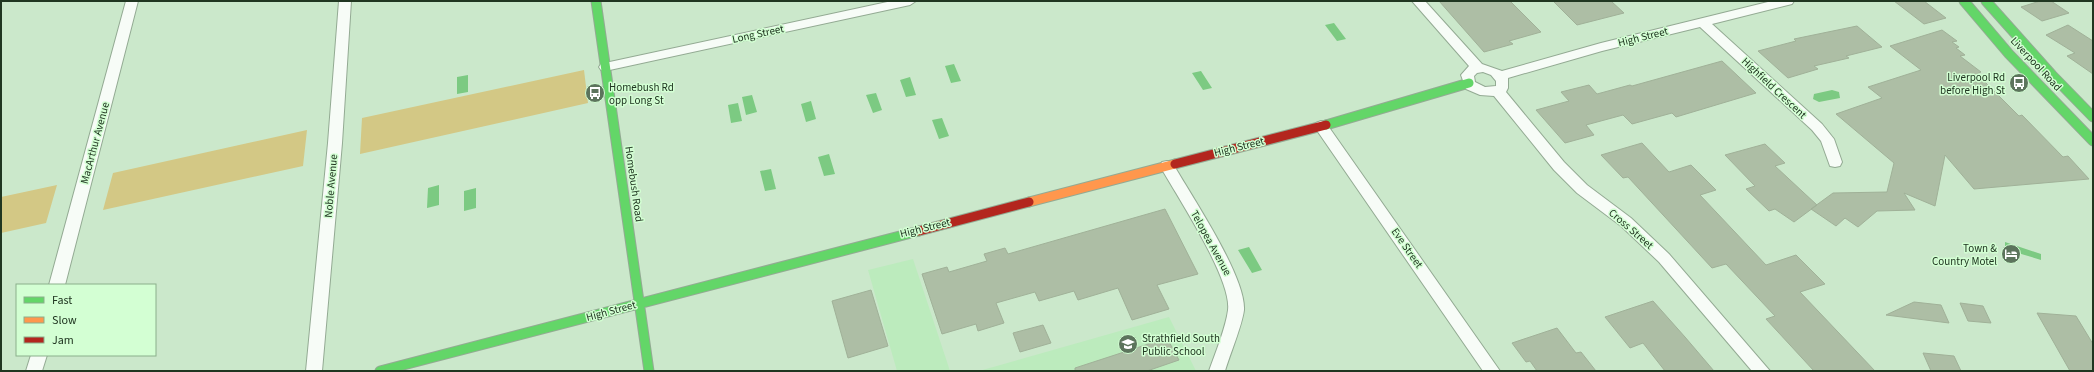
<svg xmlns="http://www.w3.org/2000/svg" width="2094" height="372" font-family="'Source Sans 3',sans-serif">
	<rect width="100%" height="100%" fill="#cbe8cb"/>
	<path fill="#bcebbd" d="M913,259L950,371H897L868,270Z
		M1169,317L1196,371H979Z"/>
	<path fill="#d3c885" d="M584,70L588,103L360,154L362,118Z
		M307,130L303,166L103,210L113,173Z
		M57,185L46,223L1,233V197Z"/>
	<path fill="#7cca82" d="M1334,23L1346,39L1337,41L1325,25Z
		M954,64L961,81L951,83L945,66Z
		M1201,71L1212,88L1203,90L1192,73Z
		M468,75V92L457,94V77Z
		M910,77L916,95L906,97L900,80Z
		M1832,90L1839,92L1840,98L1819,102L1813,99L1814,94Z
		M876,93L882,110L873,113L866,95Z
		M752,95L757,112L746,115L742,97Z
		M811,101L816,119L806,122L801,104Z
		M738,103L742,121L731,123L728,105Z
		M942,118L949,136L939,139L932,120Z
		M829,154L835,174L824,176L818,157Z
		M771,169L776,189L765,191L760,171Z
		M439,185V205L427,208L428,188Z
		M476,188V208L464,211V191Z
		M2005,242L2041,254V260L2005,249Z
		M1249,247L1262,270L1252,273L1238,250Z"/>
	<path fill="#adbea5" stroke="#a0b198" d="M1439,1H1510L1541,32L1509,41L1513,44L1484,52Z
		M1553,1H1611L1624,13L1577,25Z
		M1894,1H1924L1946,18L1924,24Z
		M2040,1H2051L2069,13L2042,21L2021,7Z
		M2068,25L2093,41V74L2067,56L2075,53L2046,35Z
		M1857,26L1882,47L1846,56L1849,58L1814,66L1818,69L1788,78L1758,51L1796,41L1794,39Z
		M1942,30L1957,41L1952,42L1959,47L1956,48L1965,55L1960,56L1981,72L1977,74L2019,116L2022,115L2063,157L2068,156L2089,179L1974,189L1945,155L1935,206L1904,193L1915,210L1877,211L1858,227L1845,218L1836,226L1811,209L1833,193L1887,192L1894,163L1836,114L1882,98L1868,87L1921,70L1890,46Z
		M1722,61L1756,93L1676,117L1672,113L1632,124L1623,115L1586,125L1594,135L1565,143L1536,110L1569,101L1561,92L1589,85L1597,94L1630,85L1632,86Z
		M1642,143L1669,172L1691,165L1716,190L1700,195L1766,265L1796,255L1825,284L1800,292L1875,371H1814L1766,319L1775,316L1726,264L1712,268L1628,177L1623,178L1601,155Z
		M1765,144L1785,163L1775,166L1817,205L1794,222L1775,209L1769,211L1746,189L1755,186L1725,155Z
		M1165,209L1198,274L1157,285L1169,309L1132,320L1118,288L1078,300L1074,291L1039,301L1035,292L996,303L1004,323L978,331L976,324L942,334L922,274L947,267L949,272L987,261L984,254L1005,248L1008,254Z
		M871,290L888,346L848,358L832,301Z
		M1653,301L1685,337L1714,371H1665L1643,343L1630,348L1605,317Z
		M1914,302L1941,305L1949,323L1886,315Z
		M1960,303L1983,306L1991,323L1968,321Z
		M2037,313L2076,316L2093,344V371H2070Z
		M1043,325L1051,343L1020,352L1013,333Z
		M1557,328L1576,353L1581,352L1596,371H1537L1530,361L1526,362L1512,343Z
		M1167,338L1179,360L1147,371H1075V368Z
		M1923,353L1954,356L1961,371H1931Z"/>
	<g fill="none" stroke-linecap="round" stroke-linejoin="round">
		<defs>
			<path id="street" d="M126,1H138L65,285H49Z
				M339,1H351L342,143L322,371H306L328,143Z
				M892,1H916L910,5L605,71L601,70L599,67L601,64L605,63Z
				M1412,1H1425L1482,64L1502,71L1601,43L1772,1H1794L1792,4L1712,24L1822,124L1834,139L1842,162L1840,166L1835,167L1830,166L1821,141L1812,130L1700,27L1602,51L1508,78V88L1506,92L1564,162L1587,185L1631,218L1669,254L1770,371H1752L1659,262L1621,226L1577,193L1554,170L1494,96L1480,95L1466,89L1461,75L1469,66ZM1483,72L1491,75L1496,81V86L1485,87L1475,82L1474,76L1477,73Z
				M1321,121L1326,123L1500,371H1483L1316,129L1314,126L1316,123Z
				M1167,161L1172,162C1190,194 1246,276 1244,310C1242,326 1230,354 1225,371H1209C1215,354 1226,327 1228,310C1232,279 1177,196 1160,166L1162,162Z
				M31,355H47L42,371H26Z"/>
			<path id="fast" d="M596,1L649,371
				M1964,1L2009,54L2093,141
				M1986,1L2052,75L2093,117
				M1326,125L1469,83
				M380,371L919,231"/>
			<path id="slow" d="M1029,202L1175,164"/>
			<path id="jam" d="M1175,164L1326,125
				M919,231L1029,202"/>
		</defs>
		<use href="#street" stroke="#93aa93" stroke-width="2"/>
		<use href="#fast" stroke="#93aa93" stroke-width="11"/>
		<use href="#slow" stroke="#93aa93" stroke-width="11"/>
		<use href="#jam" stroke="#93aa93" stroke-width="11"/>
		<use href="#street" fill="#f7fcf7" fill-rule="evenodd"/>
		<use href="#fast" stroke="#63d668" stroke-width="9"/>
		<use href="#slow" stroke="#ff974d" stroke-width="9"/>
		<use href="#jam" stroke="#b3261e" stroke-width="9"/>
	</g>
	<defs>
		<symbol id="bus-disc" viewBox="-11 -11 22 22"><circle r="9.5" fill="#5c745c" stroke="#d3ffd3"/><path d="M-5-6H5V4H4V6H2V4H-2V6H-4V4H-5ZM-3.5-4V0h7V-4ZM-3.5 1.2v1.5H-2V1.2ZM2 1.2v1.5H3.5V1.2Z" fill="#fff"/></symbol>
		<symbol id="hotel-disc" viewBox="-11 -11 22 22"><circle r="9.5" fill="#5c745c" stroke="#d3ffd3"/><path d="M-6-4.5h1.5V1H6V5H4.5V3h-9V5H-6ZM-4 0a1.8 1.8 0 1 1 3.6 0ZM.5 0V-2.5h3Q6-2.5 6 0Z" fill="#fff"/></symbol>
		<symbol id="school-disc" viewBox="-11 -11 22 22"><circle r="9.5" fill="#5c745c" stroke="#d3ffd3"/><path d="M0-5L7-2L0 1L-7-2ZM-4 1L0 2.5L4 1V4Q0 6-4 4Z" fill="#fff"/></symbol>
	</defs>
	<g fill-rule="evenodd">
		<use href="#bus-disc" x="2008" y="72" width="22" height="22"/>
		<use href="#bus-disc" x="584" y="82" width="22" height="22"/>
		<use href="#hotel-disc" x="2000" y="243" width="22" height="22"/>
		<use href="#school-disc" x="1117" y="333" width="22" height="22"/>
	</g>
	<g text-anchor="middle" dominant-baseline="central" stroke-width="3" stroke-linejoin="round" paint-order="stroke">
		<g font-size="11" fill="#203621" stroke="#d3ffd3">
			<text transform="translate(758 34) rotate(-12)">Long Street</text>
			<text transform="translate(1643 37) rotate(-14)">High Street</text>
			<text transform="translate(2036 64) rotate(47)">Liverpool Road</text>
			<text transform="translate(1774 88) rotate(43)">Highfield Crescent</text>
			<text transform="translate(95 143) rotate(-75)">MacArthur Avenue</text>
			<text transform="translate(1239 147) rotate(-14)">High Street</text>
			<text transform="translate(634 184) rotate(82)">Homebush Road</text>
			<text transform="translate(331 186) rotate(-85)">Noble Avenue</text>
			<text transform="translate(925 228) rotate(-14)">High Street</text>
			<text transform="translate(1631 229) rotate(41)">Cross Street</text>
			<text transform="translate(1211 243) rotate(61)">Telopea Avenue</text>
			<text transform="translate(1407 248) rotate(55)">Eve Street</text>
			<text transform="translate(611 311) rotate(-15)">High Street</text>
		</g>
		<g font-size="11" fill="#203621" stroke="#d3ffd3" text-anchor="end">
			<text x="2005" y="77">Liverpool Rd<tspan x="2005" dy="13">before High St</tspan></text>
			<text x="609" y="87" text-anchor="start">Homebush Rd<tspan x="609" dy="13">opp Long St</tspan></text>
			<text x="1997" y="248">Town &amp;<tspan x="1997" dy="13">Country Motel</tspan></text>
			<text x="1142" y="338" text-anchor="start">Strathfield South<tspan x="1142" dy="13">Public School</tspan></text>
		</g>
	</g>
	<rect width="2094" height="372" fill="none" stroke="#203621" stroke-width="4"/>
	<rect x="16" y="284" width="140" height="72" fill="#d3ffd3" stroke="#8baf8c"/>
	<rect x="24" y="297" width="20" height="6" fill="#63d668" stroke="#8baf8c"/>
	<text x="52" y="304" font-size="12" fill="#203621">Fast</text>
	<rect x="24" y="317" width="20" height="6" fill="#ff974d" stroke="#8baf8c"/>
	<text x="52" y="324" font-size="12" fill="#203621">Slow</text>
	<rect x="24" y="337" width="20" height="6" fill="#b3261e" stroke="#8baf8c"/>
	<text x="52" y="344" font-size="12" fill="#203621">Jam</text>
</svg>
